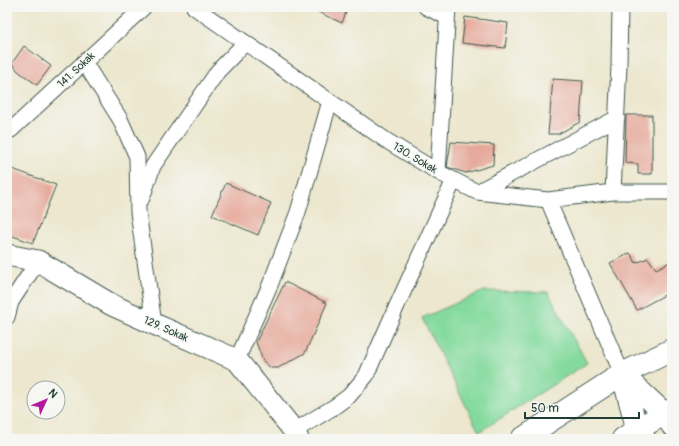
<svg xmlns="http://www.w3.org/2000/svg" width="679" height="446" font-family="Pangolin,sans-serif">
	<rect width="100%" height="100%" fill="#f6f6f2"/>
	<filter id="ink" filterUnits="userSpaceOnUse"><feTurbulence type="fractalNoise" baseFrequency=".025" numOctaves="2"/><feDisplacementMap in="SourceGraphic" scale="8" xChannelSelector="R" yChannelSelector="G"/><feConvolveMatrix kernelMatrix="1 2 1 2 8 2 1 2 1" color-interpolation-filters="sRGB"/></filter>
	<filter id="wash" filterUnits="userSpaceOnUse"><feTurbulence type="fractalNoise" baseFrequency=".012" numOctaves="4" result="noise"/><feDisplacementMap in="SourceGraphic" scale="16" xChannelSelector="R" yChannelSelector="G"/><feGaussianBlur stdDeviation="0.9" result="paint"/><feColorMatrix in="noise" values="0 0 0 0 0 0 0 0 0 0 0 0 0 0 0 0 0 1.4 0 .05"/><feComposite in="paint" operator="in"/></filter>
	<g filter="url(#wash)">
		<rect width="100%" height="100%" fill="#ece7ce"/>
		<path fill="#84da9e" stroke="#528c69" d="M484,291L548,292L587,363L479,432L422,318Z"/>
		<g id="blocks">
			<path fill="#e6aa9c" d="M307,7H348L342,23Z
				M465,17L508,23L505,48L462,43Z
				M24,46L51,66L37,85L18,71L12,63Z
				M553,79L583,81L580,122L558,134H548Z
				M626,115H652V174H638V164L625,163Z
				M451,142L494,145L493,165L466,173L447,167Z
				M7,167L56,185L33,243L7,234Z
				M226,183L271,203L258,235L212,215Z
				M630,253L636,263L648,258L656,269L672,261V291L637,310L610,263Z
				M285,282L327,303L305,353L278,368H271L263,361L256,342Z"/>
		</g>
	</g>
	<g filter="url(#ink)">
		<use href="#blocks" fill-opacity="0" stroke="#3e564b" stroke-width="1"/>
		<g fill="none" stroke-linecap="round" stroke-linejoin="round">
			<defs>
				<path id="street" d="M194,7L387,141L438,172L477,192L548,200L613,192H672
					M426,7L447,17
					M84,62L120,119L137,157L138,212L154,324
					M7,128L11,130L144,7
					M438,172L448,7
					M477,192L617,118
					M613,192L619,66L620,7
					M142,198L153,166L218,71L245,43
					M548,200L622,374
					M7,317L11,302L38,261
					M237,360L270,285L298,212L330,101
					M294,431L334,407L349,396L366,376L395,310L454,180"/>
				<path id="secondary" d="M7,255L38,261L112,305L154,324L237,360L294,431L298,439
					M622,374L665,414L672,426
					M622,374L637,429L645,439"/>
				<path id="primary" d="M522,439L622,374L672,350
					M623,439L637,429L672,410"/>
			</defs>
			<use href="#street" stroke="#3e564b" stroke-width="17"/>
			<use href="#secondary" stroke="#3e564b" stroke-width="23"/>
			<use href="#primary" stroke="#3e564b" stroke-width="24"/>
			<use href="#street" stroke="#fff" stroke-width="15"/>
			<use href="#secondary" stroke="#fff" stroke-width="21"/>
			<use href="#primary" stroke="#fff" stroke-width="22"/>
		</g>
	</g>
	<g text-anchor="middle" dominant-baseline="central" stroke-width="3.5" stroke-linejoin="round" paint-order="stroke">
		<g font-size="11" fill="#1f3d34" stroke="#f6f6f2">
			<text transform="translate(76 70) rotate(-43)">141. Sokak</text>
			<text transform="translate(415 158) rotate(31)">130. Sokak</text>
			<text transform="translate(166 329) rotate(24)">129. Sokak</text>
		</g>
	</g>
	<rect width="679" height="446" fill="none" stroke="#f6f6f2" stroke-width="24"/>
	<g transform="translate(46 400) rotate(46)"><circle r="19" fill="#f6f6f2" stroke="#a0aca6"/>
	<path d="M0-3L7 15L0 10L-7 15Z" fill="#b5179e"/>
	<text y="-6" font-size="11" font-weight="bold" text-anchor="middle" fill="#1f3d34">N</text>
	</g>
	<path d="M525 412v6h114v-6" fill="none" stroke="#1f3d34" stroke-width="2"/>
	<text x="531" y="412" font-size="12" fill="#1f3d34" stroke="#f6f6f2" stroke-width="3" paint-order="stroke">50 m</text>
</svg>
